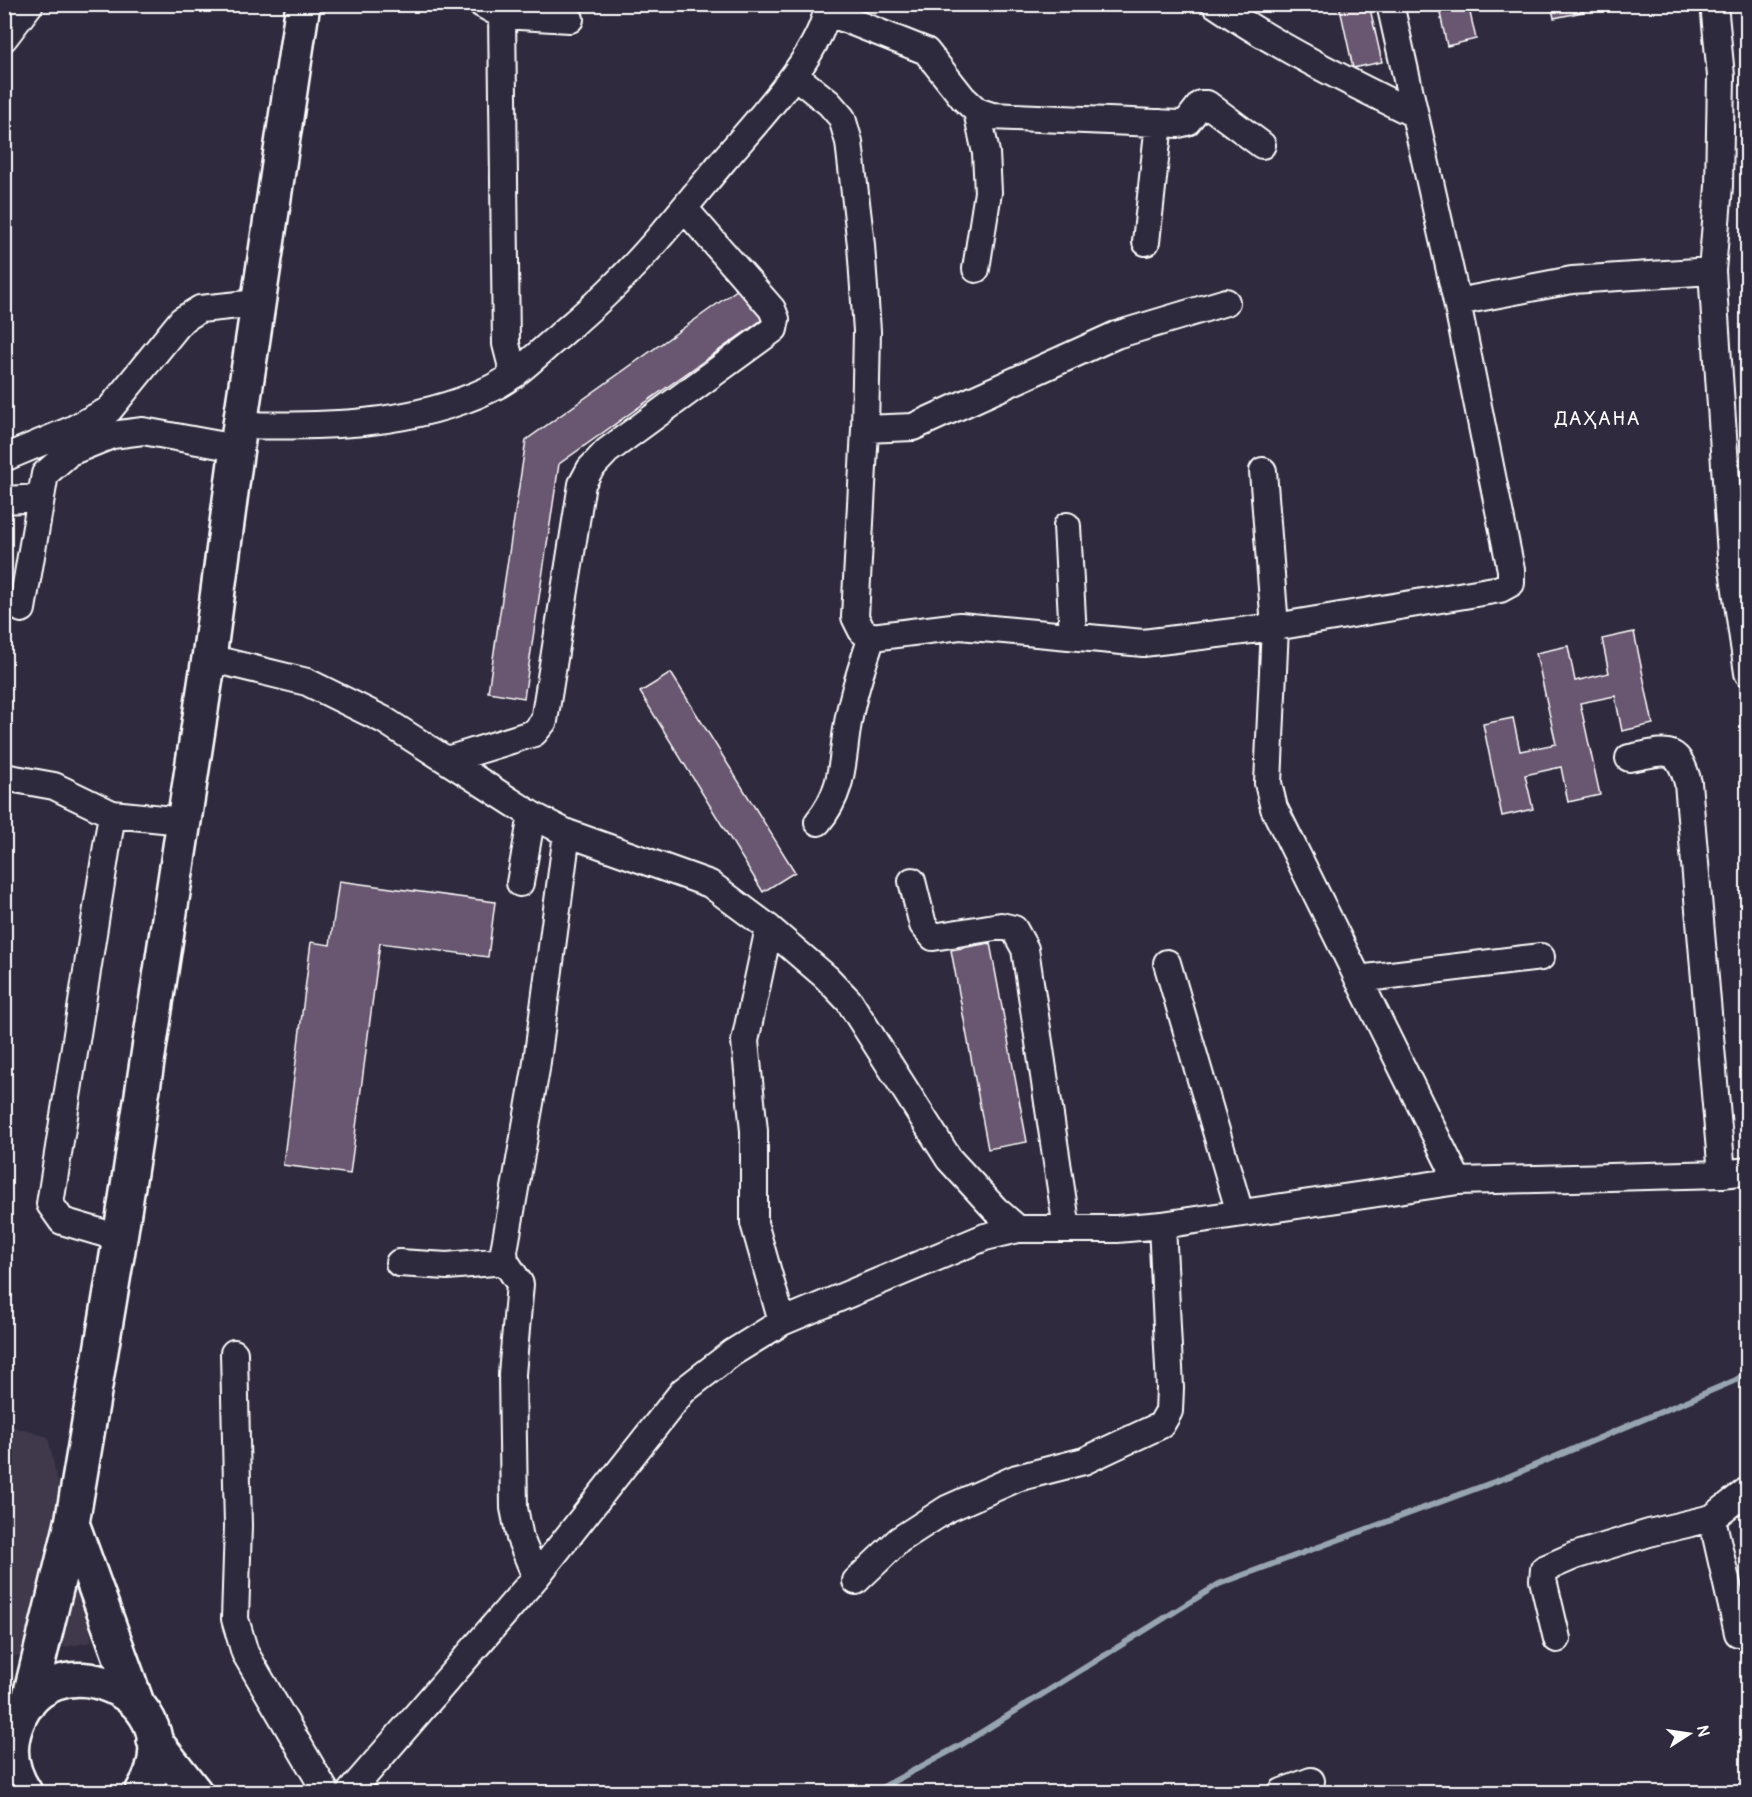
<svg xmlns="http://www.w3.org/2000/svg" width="1752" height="1797" font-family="Pangolin,sans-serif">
	<rect width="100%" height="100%" fill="#2f2a3d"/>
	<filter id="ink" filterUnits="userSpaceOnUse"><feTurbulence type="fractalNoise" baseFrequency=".0167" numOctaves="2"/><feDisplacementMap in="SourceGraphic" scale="12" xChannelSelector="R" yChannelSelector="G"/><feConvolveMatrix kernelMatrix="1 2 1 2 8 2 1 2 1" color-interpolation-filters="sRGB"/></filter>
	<g filter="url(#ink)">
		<path fill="#40384c" d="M4,1424L48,1437L92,1642L5,1658Z"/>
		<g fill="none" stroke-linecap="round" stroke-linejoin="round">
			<path stroke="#97a5b1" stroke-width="6" d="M874,1792L961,1745L1219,1584L1510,1476L1736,1380L1748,1372"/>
		</g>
		<path fill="#695770" stroke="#fff" stroke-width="1.5" d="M1339,4H1369L1382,62L1353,68Z
			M1438,4H1468L1476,39L1447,46Z
			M1551,4H1581L1583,12L1554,18Z
			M741,287L763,319L559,464L524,698L488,692L526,440Z
			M1634,632L1653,724L1622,731L1615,696L1580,703L1600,795L1568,802L1561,767L1525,775L1533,809L1502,816L1483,724L1513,718L1520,751L1556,744L1536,653L1568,646L1575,681L1609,673L1602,639Z
			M671,673L795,872L763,892L640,692Z
			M339,881L495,902L488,957L380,943L350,1174L283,1165L311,942L330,945Z
			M990,943L1027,1142L988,1149L951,950Z"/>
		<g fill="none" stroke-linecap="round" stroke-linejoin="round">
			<defs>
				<path id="minor" d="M482,4L502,15L570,19
					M1215,4C1278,47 1345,80 1414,114
					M827,12L926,51L963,98L977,111L992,116L1179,124L1187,122L1201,104H1207L1262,145
					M502,15L506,344L514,375
					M4,38L30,4
					M794,75L829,103L842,118L849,142L861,245L867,331L865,429L855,617L862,631L872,637L960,626L1143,643L1275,627L1500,589L1511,583V570L1457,302L1390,4
					M1146,242L1159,123
					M976,269L988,192L986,153L977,111
					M1712,271L1719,186L1721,76L1714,4
					M1457,302L1572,280L1712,271L1731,555L1748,673
					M240,425C323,427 412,426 490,389C516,377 536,355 558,337C576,321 595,305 612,288C652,249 687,204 723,161C753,125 824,52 828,4
					M865,429L913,427L1116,335L1226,302
					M4,458L71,430L109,410L182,320L200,309L258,303
					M1263,471L1275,627L1268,783L1274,808L1458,1181
					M4,500L41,498
					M1067,526L1073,636
					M22,609L45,474L70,452L112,435L143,431L236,448
					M209,658L307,682L384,720L532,815L567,833L710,884L769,928L826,977L849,1001L949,1159L995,1209L1018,1229
					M1629,758C1665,752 1677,742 1688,783L1722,1174
					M447,760L534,733L544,721L582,484L590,469L607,451L774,329L776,319L772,309L684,208
					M4,777L54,786L112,814L183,821
					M112,814L50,1204L62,1221L120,1238
					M818,822C846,788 841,758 849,717C854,690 863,663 872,637
					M912,881L923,925L933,937L1001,926L1014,929L1025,949L1067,1229
					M520,883L532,815
					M769,928L745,1041L754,1131V1223L782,1322
					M1167,963L1240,1213
					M1358,979L1541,957
					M399,1263L447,1266L505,1261
					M234,1353L238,1526L235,1619L245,1653L326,1792
					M1712,1518L1738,1633
					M536,1577L520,1538L514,1508L512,1374L520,1284L505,1261L504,1251L536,1069L567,833
					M856,1581L899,1540L947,1509L1017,1478L1084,1461L1161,1425L1169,1411L1170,1388L1162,1225
					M1557,1639L1543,1580L1544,1569L1574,1556L1649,1533L1712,1518L1748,1490
					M350,1792L536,1577L683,1391L732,1353L782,1322L985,1237L1018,1229H1117L1162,1225L1458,1181L1722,1174L1748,1171
					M1282,1792L1311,1781"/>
				<path id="major" d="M72,1523L137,1703
					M28,1704L72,1523L120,1238L209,658L240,425L303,4
					M154,1740L195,1792
					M25,1792C13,1774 8,1753 14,1732C43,1627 203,1696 142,1792"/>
			</defs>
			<use href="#minor" stroke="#fff" stroke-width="30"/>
			<use href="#major" stroke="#fff" stroke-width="38"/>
			<use href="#minor" stroke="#2f2a3d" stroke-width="26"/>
			<use href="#major" stroke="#2f2a3d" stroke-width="33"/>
		</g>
	</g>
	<g text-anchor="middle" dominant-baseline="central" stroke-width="6" stroke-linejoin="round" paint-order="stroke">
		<g font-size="20" letter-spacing="1.5" fill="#fff" stroke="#2f2a3d">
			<text x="1598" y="418">ДАҲАНА</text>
		</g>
	</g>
	<rect width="1752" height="1797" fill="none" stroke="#2f2a3d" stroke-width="24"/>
	<rect x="12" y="12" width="1728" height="1773" fill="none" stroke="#fff" stroke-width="2" filter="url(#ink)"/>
	<g transform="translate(1689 1734) rotate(78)" stroke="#2f2a3d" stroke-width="4.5" paint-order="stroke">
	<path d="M0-4.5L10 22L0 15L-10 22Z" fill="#ffffff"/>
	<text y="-9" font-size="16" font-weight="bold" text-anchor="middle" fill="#ffffff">N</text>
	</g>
</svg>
